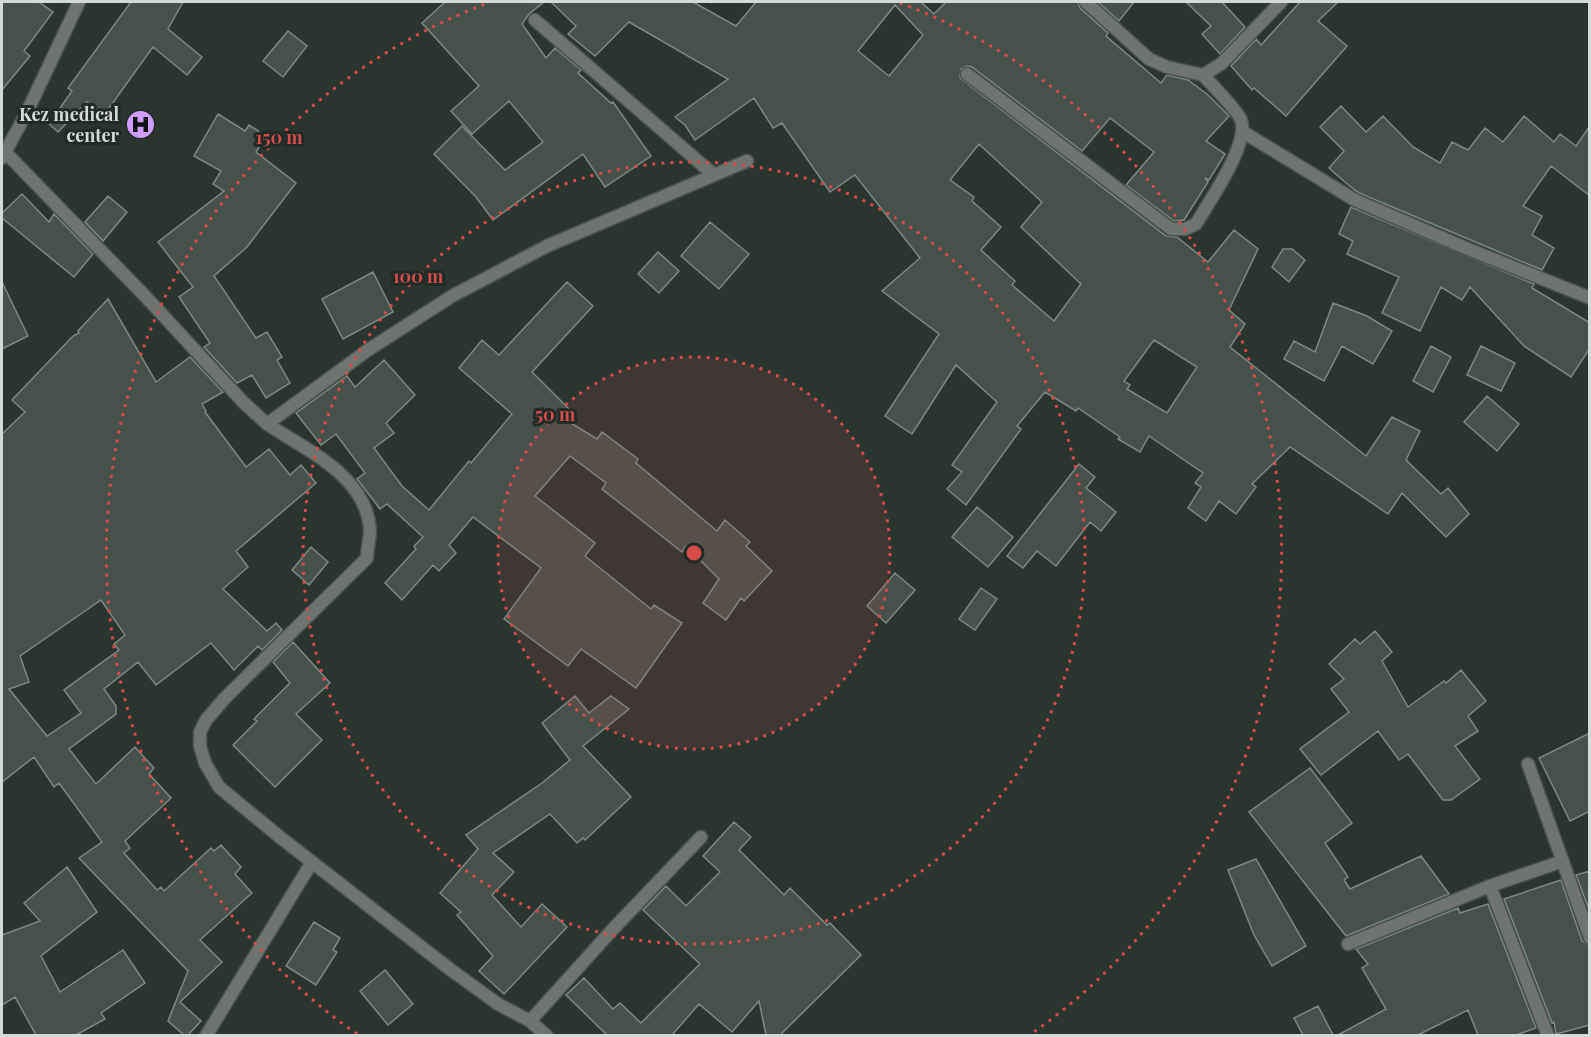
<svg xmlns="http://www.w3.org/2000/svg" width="1591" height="1037" font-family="'Playfair Display',serif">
	<rect width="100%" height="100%" fill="#2a3530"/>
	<path fill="#46514b" stroke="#7d8a84" stroke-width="1.5" fill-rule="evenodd" d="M2,2H39L53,12L24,51L30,56L2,90Z
		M131,2H183L168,29L202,57L187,75L153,47L104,115L87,102L58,132L49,124L72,91L68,88Z
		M445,2H544L529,14L522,24L546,58L555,48L581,70L578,73L611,103L613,102L651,156L605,187L583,154L493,220L476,197L434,154L462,126L505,170L543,142L509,101L472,134L451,111L479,86L422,23Z
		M551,2H693L736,26L756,2H921L934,14L946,2H1078L1080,8L1108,33L1106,36L1161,83L1167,75L1188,80L1207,94L1229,116L1206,141L1225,154L1209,180L1205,178L1208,182L1184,220L1174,221L1126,185L1154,152L1110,118L1082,151L972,67L967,66L961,69L960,78L1166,236L1177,237L1208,262L1234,230L1258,249L1229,310L1245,324L1230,347L1366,456L1392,417L1420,431L1406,460L1441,494L1448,488L1469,514L1446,537L1402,493L1388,514L1290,447L1252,484L1256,487L1236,514L1219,501L1206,521L1188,508L1201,487L1195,483L1203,473L1149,436L1140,452L1118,439L1120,437L1078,408L1076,411L1045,392L1017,426L1021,429L966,505L947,489L962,472L952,465L997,402L956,365L912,434L885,416L939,334L882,291L920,258L855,175L830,192L782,123L773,128L754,98L695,140L685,125L675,117L728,79L629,22L595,56L568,34L576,26ZM895,5L923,35L889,76L858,51ZM979,144L1042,202L1021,227L1081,284L1054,321L1012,285L1015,281L981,250L1001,227L972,201L974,197L950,180ZM1154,340L1197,367L1167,413L1127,389L1130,385L1124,381Z
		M1098,2H1134L1119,21Z
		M1186,2H1222L1245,27L1220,54L1202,34L1211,26Z
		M1300,2H1338L1318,21L1347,46L1286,116L1254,88L1252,90L1231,66L1256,39L1261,45Z
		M288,31L307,46L283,77L263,61Z
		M1341,106L1366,132L1383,116L1413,147L1440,163L1452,142L1468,150L1485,128L1503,142L1524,116L1554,142L1560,134L1576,146L1590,126V196L1551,166L1523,206L1542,216L1532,235L1554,248L1542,270L1359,193L1346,183L1329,168L1344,151L1320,127Z
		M218,114L245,131L249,125L266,136L256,152L296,183L247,247L214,276L256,338L267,332L282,357L277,360L290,383L266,398L252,375L237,383L204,347L210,343L179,297L193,287L158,242L224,191L213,184L221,171L194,156Z
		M22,194L49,222L54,214L93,254L74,277L2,218V213Z
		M108,196L127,212L103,241L85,222Z
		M1351,207L1534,284L1532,288L1590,323V348L1571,377L1524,346L1470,287L1462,300L1441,287L1420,331L1382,313L1399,277L1347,254L1353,241L1339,234Z
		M710,222L749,254L719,289L681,256Z
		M1283,249H1292L1305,260L1289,282L1272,267Z
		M658,252L679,271L659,293L638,274Z
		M373,272L393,312L343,339L322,299Z
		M2,282L28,336L2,349Z
		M567,282L593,306L532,372L569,409L561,417L597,439L602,432L638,459L636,463L717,531L725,520L750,542L746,546L772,571L744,601L741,598L726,620L703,603L719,579L686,546L682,552L602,489L606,483L570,456L535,496L595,543L585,556L651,609L654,605L682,623L636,688L581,649L568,666L504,619L541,568L473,517L449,545L456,553L439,571L433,565L402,600L385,583L416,549L414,546L423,537L387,504L380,509L357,479L365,473L336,434L321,445L296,413L347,376L355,387L384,360L415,395L386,423L394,433L374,448L402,486L429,510L469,461L471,463L512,414L459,368L482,340L499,355Z
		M108,299L156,382L190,357L223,392L202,404L206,411L205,412L246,467L269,449L290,475L301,465L316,483L236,551L248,567L223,589L267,631L276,623L282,630L262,650L258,646L234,670L211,643L156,685L138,662L104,689L116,706V714L69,749L96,784L135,747L154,768L149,774L171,798L125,841L130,848L124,853L157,890L161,887L164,891L211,848L214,851L221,845L241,867L235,874L252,893L200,940L222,962L180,1002L201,1021L188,1035H184L168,1021L188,971L79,858L102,842L59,783L54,787L34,757L2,782V434L25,412L12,400L73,336L79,333L78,331ZM101,600L125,635L114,644L119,650L64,690L81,713L47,736L9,689L29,682L20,656Z
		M1333,303L1367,316L1392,331L1373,364L1342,346L1324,381L1284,359L1294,341L1315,352Z
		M1431,346L1451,357L1433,392L1413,381Z
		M1481,346L1515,363L1501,391L1467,375Z
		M1487,396L1519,424L1497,451L1464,422Z
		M1079,464L1095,477L1086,488L1116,512L1101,531L1090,522L1056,566L1037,551L1023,568L1007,556Z
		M977,507L1013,537L988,567L952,537Z
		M311,547L328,562L309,585L292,570Z
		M895,573L915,590L886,623L867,606Z
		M981,588L997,599L975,630L959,619Z
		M1375,631L1392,652L1382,661L1408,707L1444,681L1446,683L1461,670L1486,701L1468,716L1478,731L1455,746L1480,779L1451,800H1443L1408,754L1399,760L1378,731L1321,775L1300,749L1349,712L1331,689L1344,679L1329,664L1355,639L1360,644Z
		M293,642L330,683L296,714L322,740L275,787L233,745L257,721L254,719L290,683L273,662Z
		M575,696L589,713L611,696L629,709L583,746L631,797L585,840L583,838L577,843L550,814L493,853L514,872L492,895L521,927L542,904L567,927L504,994L479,971L493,956L457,915L461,912L440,893L478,849L466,835L542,783L570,760L542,723Z
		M1590,733V811L1570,821L1539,758Z
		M1310,768L1352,823L1325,843L1348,877L1344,880L1350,889L1421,856L1449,894L1346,936L1249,812Z
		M734,822L751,837L739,850L784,895L790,888L827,925L830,923L861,955L780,1035H766L759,1001L732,1032L699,1004L672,1035H607L566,995L584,978L613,1009L620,1003L641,1023L700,964L643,910L666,886L686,906L720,872L703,856Z
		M1256,859L1306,946L1272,966L1254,935L1228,870Z
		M67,867L97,912L41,956L60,992L123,950L145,983L101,1013L105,1019L76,1035H36L15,997L2,1005V935L40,921L24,903Z
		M1590,871V912L1576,875Z
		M1561,880L1582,941L1590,946V1025L1556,1034L1554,1022L1552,1023L1504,899Z
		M1488,904L1536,1028L1516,1035H1478L1468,1010L1418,1035H1338L1386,1009L1362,968L1368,964L1356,949L1458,908L1460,913Z
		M314,922L340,938L333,950L337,952L316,985L286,966Z
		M385,970L413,1004L388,1025L360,991Z
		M1318,1006L1333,1035H1303L1294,1018Z"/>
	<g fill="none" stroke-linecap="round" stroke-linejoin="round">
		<defs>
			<path id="street" d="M1086,2L1149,59L1167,67L1203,75L1221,64L1281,2
				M535,20L714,175
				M967,74L1171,229H1185L1196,224C1208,203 1250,144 1241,120C1238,111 1211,84 1203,75
				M1243,132L1355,200L1468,249L1590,298
				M6,153L145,296L244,403L267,424L368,350L452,296L547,246L747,161
				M2,158L27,112L79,2
				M267,424C306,450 367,476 370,530C370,539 367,549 367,558L225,698L206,720L200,732V746L205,763L219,787L281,838L451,970L498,1004L530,1021L547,1036
				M1528,764L1590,938
				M1490,886L1548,1036
				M1348,944L1490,886L1563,861
				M530,1021L614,928L701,837
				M206,1036L312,862"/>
		</defs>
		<use href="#street" stroke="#49534e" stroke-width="15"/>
		<use href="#street" stroke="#6f7471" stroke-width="12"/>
	</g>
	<circle cx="694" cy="553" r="196" fill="#d64c4b" fill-opacity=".12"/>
	<g fill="none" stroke="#d64c4b" stroke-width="3" stroke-dasharray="3 6">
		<circle cx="694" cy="553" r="196"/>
		<circle cx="694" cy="553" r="391"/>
		<path d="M357 1034A587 587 0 0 1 488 3M900 3A587 587 0 0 1 1031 1034"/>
	</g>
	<defs>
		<symbol id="hospital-disc" viewBox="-11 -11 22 22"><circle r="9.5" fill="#d09dff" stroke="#212b26"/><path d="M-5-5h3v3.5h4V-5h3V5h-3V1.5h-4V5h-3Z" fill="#111"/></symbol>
	</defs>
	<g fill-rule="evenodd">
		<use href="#hospital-disc" x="124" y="108" width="33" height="33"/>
	</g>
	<g text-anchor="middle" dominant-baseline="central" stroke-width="6" stroke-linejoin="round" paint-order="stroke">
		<g font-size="18" font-weight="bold" fill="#d4dbd7" stroke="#212b26" text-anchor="end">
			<text x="119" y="114">Kez medical<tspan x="119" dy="21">center</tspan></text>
		</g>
	</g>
	<circle cx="694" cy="553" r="9" fill="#d64c4b" stroke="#212b26" stroke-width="3"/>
	<g font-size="18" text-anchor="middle" font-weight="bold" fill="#d64c4b" stroke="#212b26" stroke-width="6" stroke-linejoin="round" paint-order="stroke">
		<text x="279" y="144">150 m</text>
		<text x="418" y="283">100 m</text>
		<text x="555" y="421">50 m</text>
	</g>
	<rect width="1591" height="1037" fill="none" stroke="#d4dbd7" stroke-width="6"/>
</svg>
